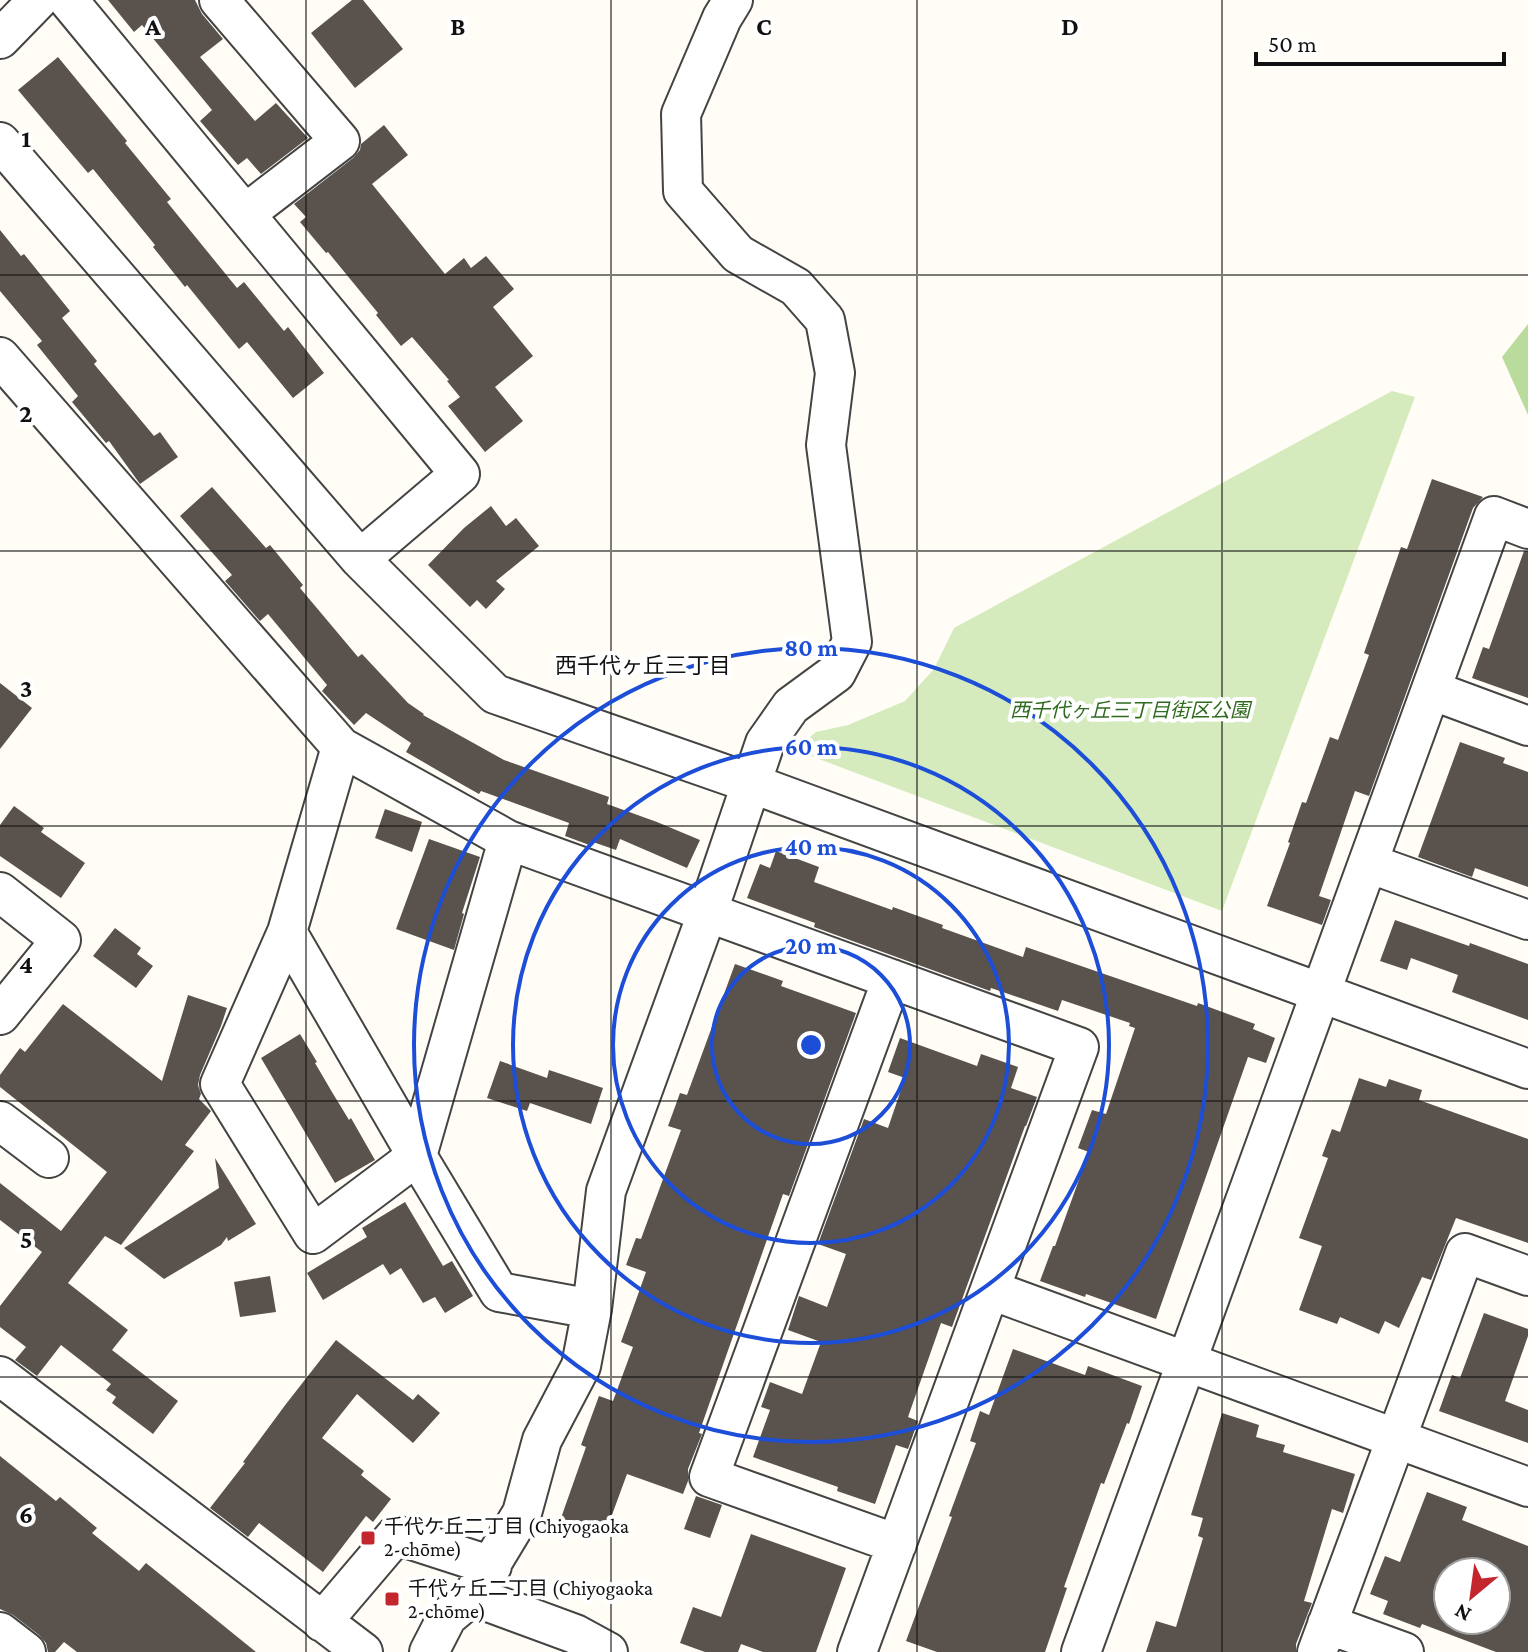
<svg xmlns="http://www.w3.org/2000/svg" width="1528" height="1652" font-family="'Crimson Pro','Noto Sans JP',serif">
	<rect width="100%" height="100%" fill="#fffdf5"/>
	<path fill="#d5ebbd" d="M1392,391L1415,397L1222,911L795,750L816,732L848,725L905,701L934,669L954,628Z"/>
	<path fill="#b9dc9c" d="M1528,324V415L1502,357Z"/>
	<path fill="#5a524d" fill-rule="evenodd" d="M108,0H195L202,14L223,39L200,57L255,121L276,103L308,138L261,174L247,158L238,165L200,121L212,110L142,25L134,32Z
		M352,0H363L403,49L355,88L311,33Z
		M58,57L127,141L125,143L171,199L167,202L237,288L244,282L284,331L288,327L324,373L293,398L247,342L239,349L187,285L185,287L153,247L155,245L93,169L88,173L18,90Z
		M384,125L408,155L372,184L445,274L464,258L471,268L486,256L514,289L493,307L533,356L495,387L523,421L485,452L448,406L460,397L447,381L449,380L412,337L401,346L376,315L378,313L328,252L326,253L300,222L306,217L294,204L353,158L360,150L361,144Z
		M0,230L21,256L24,254L70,311L62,318L97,361L94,364L154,436L160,432L178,457L140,484L109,441L106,443L72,402L78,396L37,345L42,341L0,291Z
		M1432,479L1483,497L1473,508L1369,796L1355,791L1319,896L1331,900L1322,925L1267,906L1290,843L1288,842L1302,802L1306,803L1330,737L1338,740L1369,655L1364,653L1401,547L1407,549Z
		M212,487L266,548L270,545L303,585L300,588L358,657L362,654L408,703L424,714L423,715L504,760L609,797L607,804L657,822L700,840L687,868L620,839L616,850L593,842L592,846L565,836L569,823L481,791L479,794L456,781L406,752L411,743L366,713L354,725L322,691L327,685L268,614L260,621L225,581L232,575L180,516Z
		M491,506L506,526L516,518L539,546L496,581L505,589L486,609L477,600L470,607L428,565L464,528Z
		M1524,551H1528V698L1472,678L1483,647L1489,649Z
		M0,683L32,708L0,749Z
		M1460,742L1505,758L1503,763L1528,772V887L1475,868L1472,877L1418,857Z
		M14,806L44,828L41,832L85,863L61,898L0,856V825Z
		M385,809L422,822L412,852L375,838Z
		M429,839L480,857L462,913L464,914L454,950L396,929Z
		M776,851L819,867L814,882L892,910L893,907L943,925L942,928L1023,957L1026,947L1197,1006L1198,1003L1255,1024L1253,1029L1275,1038L1266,1063L1248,1057L1156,1319L1086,1294L1085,1297L1040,1281L1053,1246H1055L1089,1152L1078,1148L1092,1110L1106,1114L1135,1028L1129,1026L1130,1023L1062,1000L1058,1011L991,988L990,991L814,927L815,923L747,898L760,864L770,868Z
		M1395,920L1469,946L1470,943L1528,964V1020L1452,992L1458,975L1411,958L1407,970L1380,961Z
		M115,928L141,948L137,954L153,966L136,988L93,956Z
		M735,964L783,981L781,986L856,1013L789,1196L783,1194L699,1433L702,1434L688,1469V1481L683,1494L627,1474L605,1534L561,1518L586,1447L581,1445L599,1396L613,1401L633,1347L621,1342L646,1272L626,1265L636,1238L641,1239L681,1130L668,1126L680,1093L687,1095Z
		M188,995L227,1008L221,1026L200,1075L198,1085L201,1094L199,1099L211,1111L185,1145L194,1151L121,1245L105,1236L68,1283L128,1330L112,1350L178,1401L153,1434L112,1403L116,1397L106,1390L111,1384L61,1345L37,1376L15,1360L26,1347L0,1327V1306L42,1252L0,1220V1183L61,1231L107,1172L0,1087V1075L20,1048L25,1052L63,1004L162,1081Z
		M300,1034L317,1062L315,1063L332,1092L349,1120L351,1118L375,1160L335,1183L261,1058Z
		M900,1038L977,1066L981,1054L1018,1067L1011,1088L1037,1097L1026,1126H1025L952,1327L941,1323L908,1417L918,1421L908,1449L896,1445L875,1504L837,1491L838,1487L753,1457L770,1410L761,1407L770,1382L802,1394L821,1342L788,1330L799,1296L827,1307L846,1254L818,1244L864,1119L888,1128L905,1078L888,1072Z
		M500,1061L547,1078L549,1070L603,1088L591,1124L530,1103L527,1111L487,1098Z
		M1359,1078L1386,1087L1389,1079L1422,1090L1419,1100L1528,1139V1243L1456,1218L1431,1280L1422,1277L1399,1328L1385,1321L1379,1334L1340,1317L1337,1324L1299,1310L1322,1246L1299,1238L1328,1158L1322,1156L1332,1129L1340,1132Z
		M215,1158L256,1224L228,1241L227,1237L221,1245L164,1279L124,1248L219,1188Z
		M405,1202L443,1266L452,1261L473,1296L445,1313L435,1297L423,1303L401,1268L390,1275L383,1264L323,1300L307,1273L367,1237L362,1228Z
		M270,1276L276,1312L240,1317L234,1282Z
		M1484,1313L1528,1329V1336L1505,1401L1528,1410V1443L1439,1411L1452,1375L1460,1378Z
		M336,1340L413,1400L418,1394L440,1413L413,1443L357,1394L322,1438L364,1471L361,1475L391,1499L373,1522L366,1516L323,1572L259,1523L248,1537L210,1508L245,1463L243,1462L286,1404Z
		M1013,1349L1085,1375L1088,1366L1142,1386L1129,1424L1127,1423L1104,1484L1101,1483L1064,1587L1067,1588L1045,1652H937L906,1641L952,1517L949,1516L976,1443L970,1441L980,1411L989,1415Z
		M1222,1413L1259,1425L1256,1437L1285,1445L1283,1452L1355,1474L1343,1513L1332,1509L1304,1601L1312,1603L1296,1644V1652H1146L1156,1621L1176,1627L1203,1538L1198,1536L1203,1518L1191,1515Z
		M0,1456L56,1501L60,1497L97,1528L92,1533L139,1571L146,1563L256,1652H77L64,1642L55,1652H48L46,1643L39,1635L13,1615L0,1609Z
		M1427,1492L1467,1507L1462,1520L1528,1546V1652H1496L1422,1624L1420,1628L1383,1614L1388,1601L1370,1594L1385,1556L1400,1562ZM1448,1572H1496V1620H1448Z
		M696,1496L722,1505L710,1538L684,1529Z
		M751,1534L846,1568L816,1652H763L741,1644L738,1652H705L680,1643L693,1607L721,1617Z"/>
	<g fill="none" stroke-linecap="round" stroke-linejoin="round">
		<defs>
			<path id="minor" d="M68,0L460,474L360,559
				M219,0L340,141L245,214
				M0,39L38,0
				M0,142L360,559L495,694L753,784L1528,1069
				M0,357L341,747L508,840L1079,1047L857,1652
				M1431,690L1528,726
				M341,747L287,932L220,1084L313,1234L417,1156L508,840
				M1368,863L1528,920
				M0,892L61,940L0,1015
				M287,932L417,1156L499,1292L592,1309
				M892,979L709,1477L897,1544
				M0,1121L49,1158
				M991,1290L1528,1487
				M0,1376L363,1652
				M472,1596L575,1634L608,1652
				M322,1622L396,1535L492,1566
				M1327,1624L1404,1652
				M0,1632L26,1652
				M429,1652L447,1617L472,1596L522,1513L542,1440L581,1366L592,1309L606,1191L708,911L765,743L791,706L836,673L852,642L826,445L835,373L825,320L796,287L738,254L683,191L681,114L722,18L733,0
				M1081,1652L1494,516L1528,529
				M1317,1652L1465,1253L1528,1276"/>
		</defs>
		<use href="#minor" stroke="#444" stroke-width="42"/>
		<use href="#minor" stroke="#fff" stroke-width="38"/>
	</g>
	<path fill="none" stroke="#111" stroke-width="2" stroke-opacity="0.55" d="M306,0V1652M611,0V1652M917,0V1652M1222,0V1652M0,275H1528M0,551H1528M0,826H1528M0,1101H1528M0,1377H1528"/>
	<g fill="none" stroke="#1d4ed8" stroke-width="4">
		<circle cx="811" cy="1045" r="99"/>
		<circle cx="811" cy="1045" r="198"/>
		<circle cx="811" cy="1045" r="298"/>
		<circle cx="811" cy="1045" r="397"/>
	</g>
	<g fill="#c4262e" stroke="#fff" stroke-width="3">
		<rect x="360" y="1530" width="16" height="16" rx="4"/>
		<rect x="384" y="1591" width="16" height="16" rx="4"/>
	</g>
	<g text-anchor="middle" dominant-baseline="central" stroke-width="8" stroke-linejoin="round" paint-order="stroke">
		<g font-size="20" font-style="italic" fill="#2f6b1f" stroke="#fff">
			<text x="1130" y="710">西千代ヶ丘三丁目街区公園</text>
		</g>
		<g font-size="20" fill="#111" stroke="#fff" text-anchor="start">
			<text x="384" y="1526">千代ケ丘二丁目 (Chiyogaoka<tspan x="384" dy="23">2-chōme)</tspan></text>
			<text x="408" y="1588">千代ヶ丘二丁目 (Chiyogaoka<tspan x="408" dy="23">2-chōme)</tspan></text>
		</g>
		<g font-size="22" fill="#111" stroke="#fff">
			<text x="643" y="665">西千代ヶ丘三丁目</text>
		</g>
	</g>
	<g font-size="26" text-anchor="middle" font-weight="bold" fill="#111" stroke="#fff" stroke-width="8" stroke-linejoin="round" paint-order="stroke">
		<text x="153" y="35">A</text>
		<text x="458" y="35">B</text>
		<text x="764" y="35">C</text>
		<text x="1070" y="35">D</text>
		<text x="26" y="147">1</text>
		<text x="26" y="422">2</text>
		<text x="26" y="697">3</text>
		<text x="26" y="973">4</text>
		<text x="26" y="1248">5</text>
		<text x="26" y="1523">6</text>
	</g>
	<circle cx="811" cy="1045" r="12" fill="#1d4ed8" stroke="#fff" stroke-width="4"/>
	<g font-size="24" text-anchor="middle" font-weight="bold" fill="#1d4ed8" stroke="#fff" stroke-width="8" stroke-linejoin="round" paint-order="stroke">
		<text x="811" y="656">80 m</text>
		<text x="811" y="755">60 m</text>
		<text x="811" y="855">40 m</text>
		<text x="811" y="954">20 m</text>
	</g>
	<g transform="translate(1472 1596) rotate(209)"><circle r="38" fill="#ffffff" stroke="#a0a0a0" stroke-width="2"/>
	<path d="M0-6L14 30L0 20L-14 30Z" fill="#c4262e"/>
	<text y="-12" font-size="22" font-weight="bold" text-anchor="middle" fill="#111111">N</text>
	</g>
	<path d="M1256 52v12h248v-12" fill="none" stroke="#111111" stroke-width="4"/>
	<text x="1268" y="52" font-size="24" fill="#111111" stroke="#ffffff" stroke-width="6" paint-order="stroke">50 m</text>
</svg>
